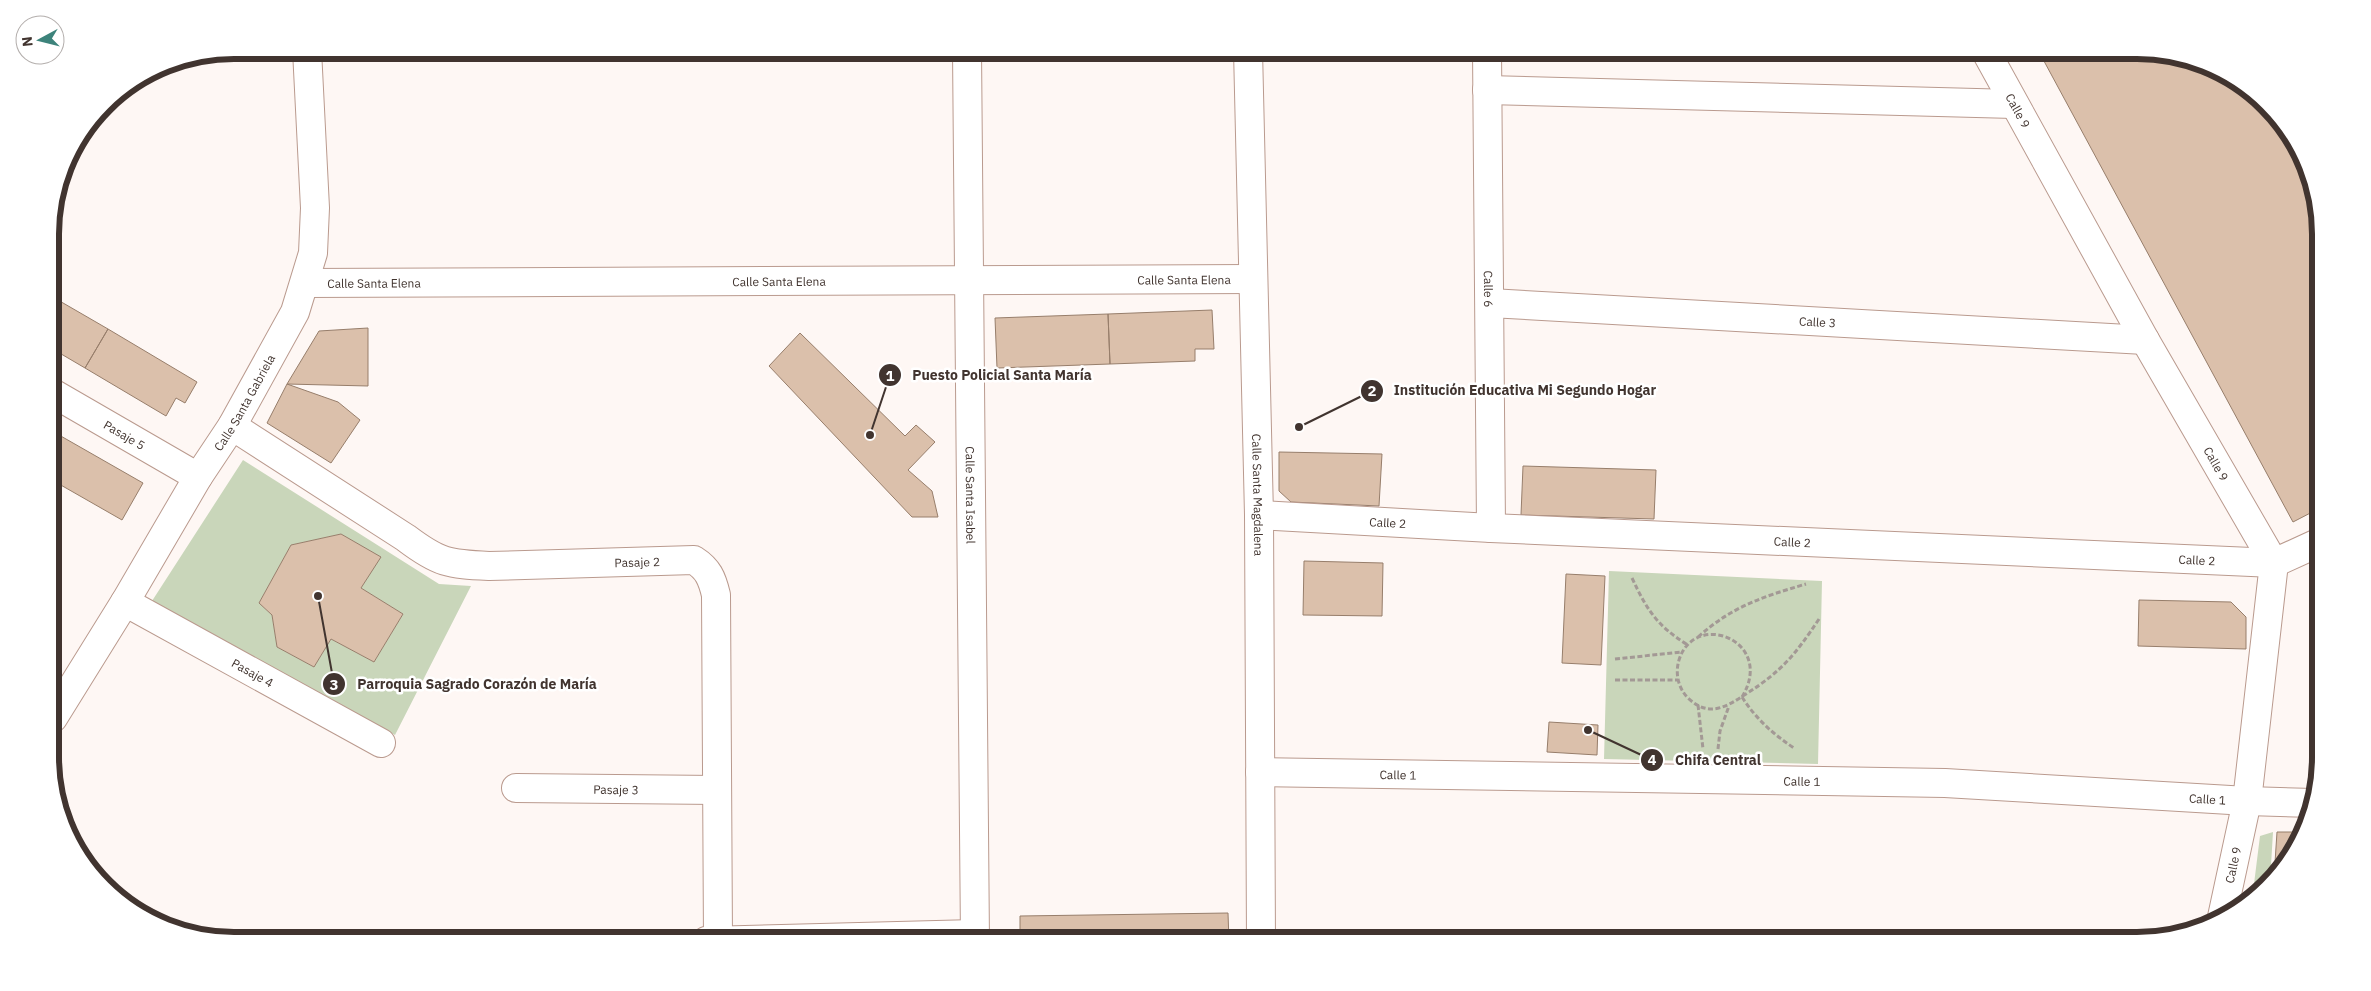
<svg xmlns="http://www.w3.org/2000/svg" width="2371" height="991" font-family="'IBM Plex Sans',sans-serif">
	<rect width="100%" height="100%" fill="#fef7f4"/>
	<path fill="#c9d6ba" fill-rule="evenodd" d="M243,460L439,584L471,586L395,735L152,601ZM341,534L380,557L361,588L403,614L374,662L331,639L314,667L277,647L272,615L259,603L291,545Z
		M1609,571L1822,581L1818,764L1604,759Z
		M2273,832L2270,882L2252,900L2260,836Z"/>
	<path fill="#dbc0ab" stroke="#977e6b" d="M2038,50H2138L2197,60L2240,81L2276,113L2307,163L2319,209L2320,508L2293,522Z
		M51,296L108,329L85,368L51,348Z
		M1212,310L1214,349H1195V361L1110,364L1108,314Z
		M1108,314L1110,364L997,368L995,318Z
		M368,328V386L287,384L319,331Z
		M108,329L197,382L185,403L176,398L166,416L85,368Z
		M800,333L905,436L916,425L935,442L908,470L932,491L938,517H912L769,366Z
		M287,384L338,402L360,420L331,463L267,423Z
		M52,431L143,483L122,520L52,480Z
		M1279,452L1382,454L1379,506L1291,502L1279,491Z
		M1523,466L1656,470L1654,519L1521,515Z
		M341,534L381,557L361,588L403,614L374,662L331,639L314,667L277,647L272,615L259,603L291,545Z
		M1304,561L1383,563L1382,616L1303,615Z
		M1566,574L1605,576L1601,665L1562,663Z
		M2139,600L2231,602L2246,617V649L2138,646Z
		M1549,722L1598,725L1597,755L1547,752Z
		M2277,832H2303L2283,869L2274,878Z
		M1228,913L1229,941H1020V916Z"/>
	<g fill="none" stroke-linecap="round" stroke-linejoin="round">
		<defs>
			<g id="minor">
				<path id="s1" d="M967,50L975,941"/>
				<path id="s2" d="M1248,50L1259,515L1261,941"/>
				<path id="s3" d="M1487,50L1491,528"/>
				<path id="s4" d="M1985,50L2145,340L2274,563L2247,801L2222,917"/>
				<path d="M1487,90L2014,104"/>
				<path id="s5" d="M305,283L1253,279"/>
				<path id="s6" d="M1490,303L2145,340"/>
				<path id="s7" d="M51,392L198,477"/>
				<path id="s8" d="M232,426L406,538C439,563 448,564 489,566L694,560C708,569 712,578 716,595L718,940"/>
				<path id="s9" d="M1259,515L1491,528L2274,563L2320,542"/>
				<path id="s10" d="M125,602L381,743"/>
				<path id="s11" d="M53,718L125,602L198,477L232,426L295,312L313,253L315,208L307,50"/>
				<path id="s12" d="M1260,772L1945,783L2247,801L2313,803"/>
				<path id="s13" d="M516,788L717,790"/>
				<path d="M706,941L975,934"/>
			</g>
		</defs>
		<use href="#minor" stroke="#ba9a8e" stroke-width="30"/>
		<path stroke="#a39995" stroke-width="3" stroke-dasharray="5 2.5" stroke-linecap="butt" d="M1632,578C1647,610 1657,626 1688,645
			M1698,637C1733,606 1762,597 1806,584
			M1615,659L1682,652
			M1615,680H1678
			M1742,697C1776,641 1695,609 1679,660C1675,673 1678,688 1688,698C1709,718 1726,707 1746,694C1782,671 1795,655 1819,619
			M1742,697C1756,719 1773,734 1794,748
			M1698,705L1703,749
			M1718,749L1720,731L1729,706"/>
		<use href="#minor" stroke="#fff" stroke-width="28"/>
	</g>
	<g text-anchor="middle" dominant-baseline="central" stroke-width="5" stroke-linejoin="round" paint-order="stroke">
		<g font-size="12" fill="#41342f" stroke="#fff">
			<text stroke="none"><textPath href="#s4" startOffset="69">Calle 9</textPath></text>
			<text stroke="none"><textPath href="#s5" startOffset="879">Calle Santa Elena</textPath></text>
			<text stroke="none"><textPath href="#s5" startOffset="474">Calle Santa Elena</textPath></text>
			<text stroke="none"><textPath href="#s5" startOffset="69">Calle Santa Elena</textPath></text>
			<text stroke="none"><textPath href="#s3" startOffset="239">Calle 6</textPath></text>
			<text stroke="none"><textPath href="#s6" startOffset="328">Calle 3</textPath></text>
			<text stroke="none"><textPath href="#s11" startOffset="369">Calle Santa Gabriela</textPath></text>
			<text stroke="none"><textPath href="#s7" startOffset="85">Pasaje 5</textPath></text>
			<text stroke="none"><textPath href="#s4" startOffset="474">Calle 9</textPath></text>
			<text stroke="none"><textPath href="#s1" startOffset="445">Calle Santa Isabel</textPath></text>
			<text stroke="none"><textPath href="#s2" startOffset="445">Calle Santa Magdalena</textPath></text>
			<text stroke="none"><textPath href="#s9" startOffset="129">Calle 2</textPath></text>
			<text stroke="none"><textPath href="#s9" startOffset="534">Calle 2</textPath></text>
			<text stroke="none"><textPath href="#s9" startOffset="939">Calle 2</textPath></text>
			<text stroke="none"><textPath href="#s8" startOffset="445">Pasaje 2</textPath></text>
			<text stroke="none"><textPath href="#s10" startOffset="146">Pasaje 4</textPath></text>
			<text stroke="none"><textPath href="#s12" startOffset="138">Calle 1</textPath></text>
			<text stroke="none"><textPath href="#s12" startOffset="542">Calle 1</textPath></text>
			<text stroke="none"><textPath href="#s13" startOffset="100">Pasaje 3</textPath></text>
			<text stroke="none"><textPath href="#s12" startOffset="948">Calle 1</textPath></text>
			<text transform="translate(2233 865) rotate(-78)">Calle 9</text>
		</g>
	</g>
	<path d="M0 0H2371V991H0ZM234 59H2137A175 175 0 0 1 2312 234V757A175 175 0 0 1 2137 932H234A175 175 0 0 1 59 757V234A175 175 0 0 1 234 59Z" fill="#fff" fill-rule="evenodd"/>
	<path fill="none" stroke="#41342f" stroke-width="6" d="M234 59H2137A175 175 0 0 1 2312 234V757A175 175 0 0 1 2137 932H234A175 175 0 0 1 59 757V234A175 175 0 0 1 234 59Z"/>
	<path fill="none" stroke="#41342f" stroke-width="2" d="M870 435L890 375M1299 427L1372 391M318 596L334 684M1588 730L1652 760"/>
	<g fill="#41342f" stroke="#fff" stroke-width="2">
		<circle cx="870" cy="435" r="5"/>
		<circle cx="1299" cy="427" r="5"/>
		<circle cx="318" cy="596" r="5"/>
		<circle cx="1588" cy="730" r="5"/>
		<circle cx="890" cy="375" r="12"/>
		<circle cx="1372" cy="391" r="12"/>
		<circle cx="334" cy="684" r="12"/>
		<circle cx="1652" cy="760" r="12"/>
	</g>
	<g font-size="15" text-anchor="middle" font-weight="bold" fill="#fff">
		<text x="890" y="381">1</text>
		<text x="1372" y="396">2</text>
		<text x="334" y="690">3</text>
		<text x="1652" y="765">4</text>
	</g>
	<g font-size="14" text-anchor="middle" font-weight="bold" fill="#41342f" stroke="#fff" stroke-width="5" stroke-linejoin="round" paint-order="stroke">
		<text x="1002" y="380">Puesto Policial Santa María</text>
		<text x="1525" y="395">Institución Educativa Mi Segundo Hogar</text>
		<text x="477" y="689">Parroquia Sagrado Corazón de María</text>
		<text x="1718" y="765">Chifa Central</text>
	</g>
	<g transform="translate(40 40) rotate(263)"><circle r="24" fill="#ffffff" stroke="#b3aeac"/>
	<path d="M0-4L9 19L0 12L-9 19Z" fill="#3d837b"/>
	<text y="-8" font-size="14" font-weight="bold" text-anchor="middle" fill="#41342f">N</text>
	</g>
</svg>
